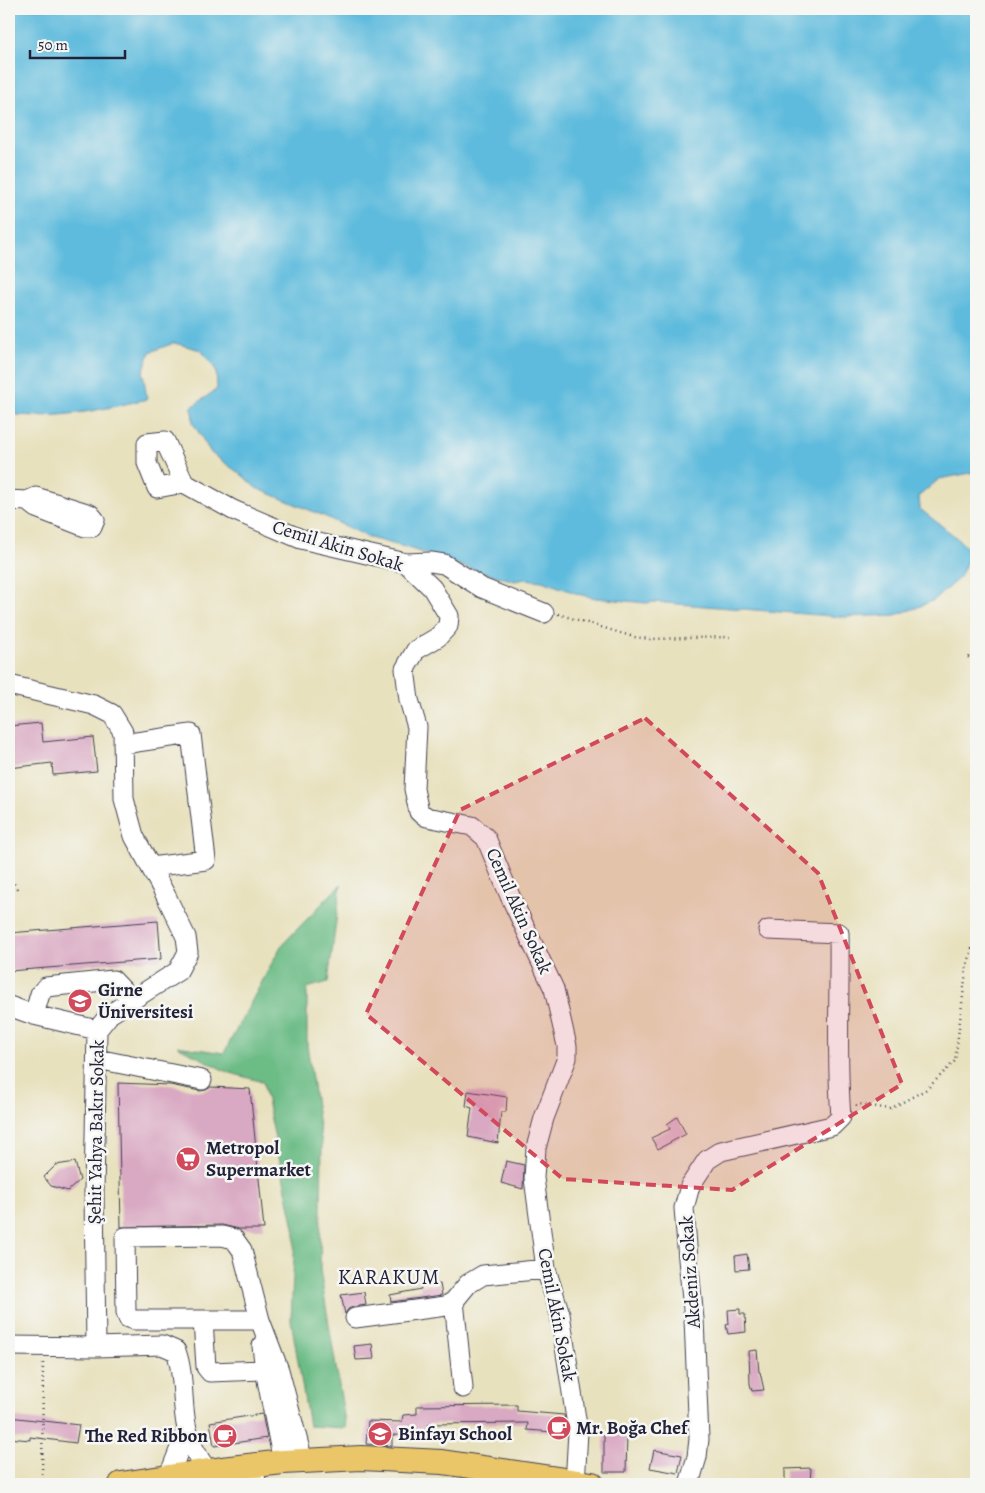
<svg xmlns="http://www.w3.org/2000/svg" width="985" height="1493" font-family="Alegreya,serif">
	<rect width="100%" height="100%" fill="#f6f6f2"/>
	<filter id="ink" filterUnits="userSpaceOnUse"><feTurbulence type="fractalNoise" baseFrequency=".02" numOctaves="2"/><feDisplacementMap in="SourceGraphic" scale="10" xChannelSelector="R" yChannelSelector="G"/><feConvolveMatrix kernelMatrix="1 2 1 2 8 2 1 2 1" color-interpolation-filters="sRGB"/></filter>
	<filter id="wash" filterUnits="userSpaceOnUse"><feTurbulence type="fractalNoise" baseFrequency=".0096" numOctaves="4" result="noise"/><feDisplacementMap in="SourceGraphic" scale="20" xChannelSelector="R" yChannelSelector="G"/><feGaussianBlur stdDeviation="1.12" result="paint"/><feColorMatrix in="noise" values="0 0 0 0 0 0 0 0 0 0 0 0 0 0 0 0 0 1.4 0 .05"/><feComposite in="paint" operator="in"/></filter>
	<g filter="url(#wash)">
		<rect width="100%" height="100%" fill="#e8e1be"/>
		<path fill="#6cbc86" stroke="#476f60" d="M341,884L328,982L307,988V1045L322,1146L320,1270L346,1428L309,1426L291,1320L295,1232L263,1082L227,1072L177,1046L224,1053L281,946Z"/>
		<path fill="#5fbbdd" stroke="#406e8c" d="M9,9H976V472L939,479L919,496L920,509C937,523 956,535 971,552L960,577L934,600L916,608L895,615L843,617L654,602L646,603L596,598L581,595L542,581L525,579L515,581L465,567L408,548L370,538L324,516L256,488L243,476L211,453L193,423L192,407L217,389L216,370L201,350L174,343L150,352L143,372L147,399C100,410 57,420 9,414Z"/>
		<g id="blocks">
			<path fill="#d9a8c2" d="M41,723L43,742L93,737L97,771L53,775L52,763L9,768V726Z
				M158,921L161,959L9,971V933Z
				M118,1083L170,1085L200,1091L206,1090L211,1087L250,1089L264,1229H239L222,1225L121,1227Z
				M468,1091L507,1097L506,1112H501L498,1143L468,1137L472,1108L466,1106Z
				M677,1117L686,1134L658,1149L651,1138L670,1129L667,1124Z
				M506,1161L524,1165L523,1189L501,1183Z
				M75,1162L80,1180L68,1191L51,1186L44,1177L56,1165Z
				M747,1254L749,1269L736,1270L735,1256Z
				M440,1284L442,1295L391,1302L390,1295L421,1289L420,1286Z
				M364,1292L366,1305L353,1307L348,1309L345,1314L341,1295Z
				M740,1309V1314H745L746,1332L728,1334L726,1325L729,1324L728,1310Z
				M372,1344L374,1359L356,1360L354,1346Z
				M757,1350L759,1372H760L764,1390L752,1391L750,1384L749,1351Z
				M517,1405V1411L564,1415L567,1433L527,1430L528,1423L429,1424L428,1436L392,1435V1446L366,1444L368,1421L402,1422L403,1415L417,1414V1406Z
				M262,1414L267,1438L214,1446L210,1422Z
				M9,1417L79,1425L76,1443L30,1437V1440L9,1438Z
				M604,1435H627L626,1472H604Z
				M654,1450L682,1455L678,1473L650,1468Z
				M811,1468L810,1484H785V1469Z"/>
		</g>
	</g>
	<g filter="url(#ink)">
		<use href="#blocks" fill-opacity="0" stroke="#403f4f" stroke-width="1"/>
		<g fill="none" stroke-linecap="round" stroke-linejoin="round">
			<defs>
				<path id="minor" d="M184,483L157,488L147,463V443L165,441L184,483L233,510L301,539L406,563L432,588L449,616L448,626L438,637L416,650L405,669L409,700L417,727L414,789L419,812L427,817L472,826L486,838L510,896L554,989L567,1046V1058L544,1118L536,1148L534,1178L546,1269L560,1314L578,1432L575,1484
					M9,500L27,501L36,497L90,514L95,520L92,527H85L36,508L27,501
					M406,563L431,562L444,564L482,588L544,613
					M9,685L94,705L112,714L123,732L124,799L134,836L166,896L186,937L188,952L178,971L110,1014L97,1030L94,1191L96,1347
					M123,744L191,734L206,860L151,867
					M9,1006L34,1015L97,1030
					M34,1015L40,994L46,987L113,980L132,1000
					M97,1059L202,1080
					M454,1301L463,1388
					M355,1318L446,1306L454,1301L468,1284L483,1275L546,1269
					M203,1320L206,1367L210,1372L265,1370
					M260,1320H134L128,1318L126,1312L125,1237L222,1236L234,1239L242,1250L260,1320L279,1370L303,1461
					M9,1346L96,1347L162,1345L176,1351C185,1376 181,1403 187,1429C190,1444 199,1459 208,1471
					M262,1346L265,1370L283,1462
					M166,1477L172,1468L187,1430
					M255,1484L256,1465
					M689,1484L697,1457L699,1439L694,1319L688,1259L684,1208L690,1186L707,1160L721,1151L832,1126L841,1117C836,1056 840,994 839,933L768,930"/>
				<path id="major" d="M121,1484L222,1469L283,1462L361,1458L442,1462L592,1484"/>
			</defs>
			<use href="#minor" stroke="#403f4f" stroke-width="21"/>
			<use href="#major" stroke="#403f4f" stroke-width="26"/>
			<path stroke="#403f4f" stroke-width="2.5" stroke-dasharray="1 4" stroke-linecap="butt" d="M558,614L634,637L650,639L730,637
				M968,657L976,662
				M9,875L19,892
				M856,1106L859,1104L890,1109L927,1089L955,1061L966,971L976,933
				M42,1484L43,1361
				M847,1484H871"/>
			<use href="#minor" stroke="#fff" stroke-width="19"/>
			<use href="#major" stroke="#ebc669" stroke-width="24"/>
		</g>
	</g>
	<path fill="#d1495b" fill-opacity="0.2" stroke="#d1495b" stroke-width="4" stroke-dasharray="10 6" stroke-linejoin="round" d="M645,718L818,873L902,1084L732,1190L563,1179L366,1014L460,810Z"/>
	<defs>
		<symbol id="university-disc" viewBox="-11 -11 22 22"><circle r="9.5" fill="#d1495b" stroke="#f6f6f2"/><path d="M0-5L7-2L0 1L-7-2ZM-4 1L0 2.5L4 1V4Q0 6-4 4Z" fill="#fff"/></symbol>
		<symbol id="supermarket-disc" viewBox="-11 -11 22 22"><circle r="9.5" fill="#d1495b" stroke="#f6f6f2"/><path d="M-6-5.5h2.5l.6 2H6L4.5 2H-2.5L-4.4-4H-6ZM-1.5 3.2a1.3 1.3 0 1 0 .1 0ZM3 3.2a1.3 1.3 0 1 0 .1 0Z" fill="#fff"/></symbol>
		<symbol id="cafe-disc" viewBox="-11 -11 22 22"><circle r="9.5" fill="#d1495b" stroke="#f6f6f2"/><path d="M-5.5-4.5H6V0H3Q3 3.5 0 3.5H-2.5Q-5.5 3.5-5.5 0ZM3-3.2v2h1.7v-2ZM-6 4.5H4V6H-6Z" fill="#fff"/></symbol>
		<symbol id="school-disc" viewBox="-11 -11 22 22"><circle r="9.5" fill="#d1495b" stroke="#f6f6f2"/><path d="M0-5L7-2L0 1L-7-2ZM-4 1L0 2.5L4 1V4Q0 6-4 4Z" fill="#fff"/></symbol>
	</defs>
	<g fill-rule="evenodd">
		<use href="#university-disc" x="66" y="987" width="28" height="28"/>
		<use href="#supermarket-disc" x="174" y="1145" width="28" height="28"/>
		<use href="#cafe-disc" x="545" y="1414" width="28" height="28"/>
		<use href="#school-disc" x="366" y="1420" width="28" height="28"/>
		<use href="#cafe-disc" x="211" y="1422" width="28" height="28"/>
	</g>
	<g text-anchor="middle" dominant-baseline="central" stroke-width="5" stroke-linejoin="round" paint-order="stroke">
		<g font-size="19" fill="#22223b" stroke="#f6f6f2">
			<text transform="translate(338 546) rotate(17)">Cemil Akin Sokak</text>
			<text transform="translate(519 911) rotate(66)">Cemil Akin Sokak</text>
			<text transform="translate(96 1132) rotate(-89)">Şehit Yahya Bakır Sokak</text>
			<text transform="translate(690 1272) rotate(-94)">Akdeniz Sokak</text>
			<text transform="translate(557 1315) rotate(79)">Cemil Akin Sokak</text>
		</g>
		<g font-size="19" font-weight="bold" fill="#22223b" stroke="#f6f6f2" text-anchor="start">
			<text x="98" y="990">Girne<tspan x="98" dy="22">Üniversitesi</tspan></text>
			<text x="206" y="1148">Metropol<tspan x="206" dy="22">Supermarket</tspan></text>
			<text x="576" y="1428">Mr. Boğa Chef</text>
			<text x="398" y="1434">Binfayı School</text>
			<text x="208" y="1436" text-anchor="end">The Red Ribbon</text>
		</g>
		<g font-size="21" letter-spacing="1" fill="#22223b" stroke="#f6f6f2">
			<text x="389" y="1277">KARAKUM</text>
		</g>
	</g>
	<rect width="985" height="1493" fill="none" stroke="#f6f6f2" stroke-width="30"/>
	<path d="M30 50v8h95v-8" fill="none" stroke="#22223b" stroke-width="2.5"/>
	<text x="38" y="50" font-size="15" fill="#22223b" stroke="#f6f6f2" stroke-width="4" paint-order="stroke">50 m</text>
</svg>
